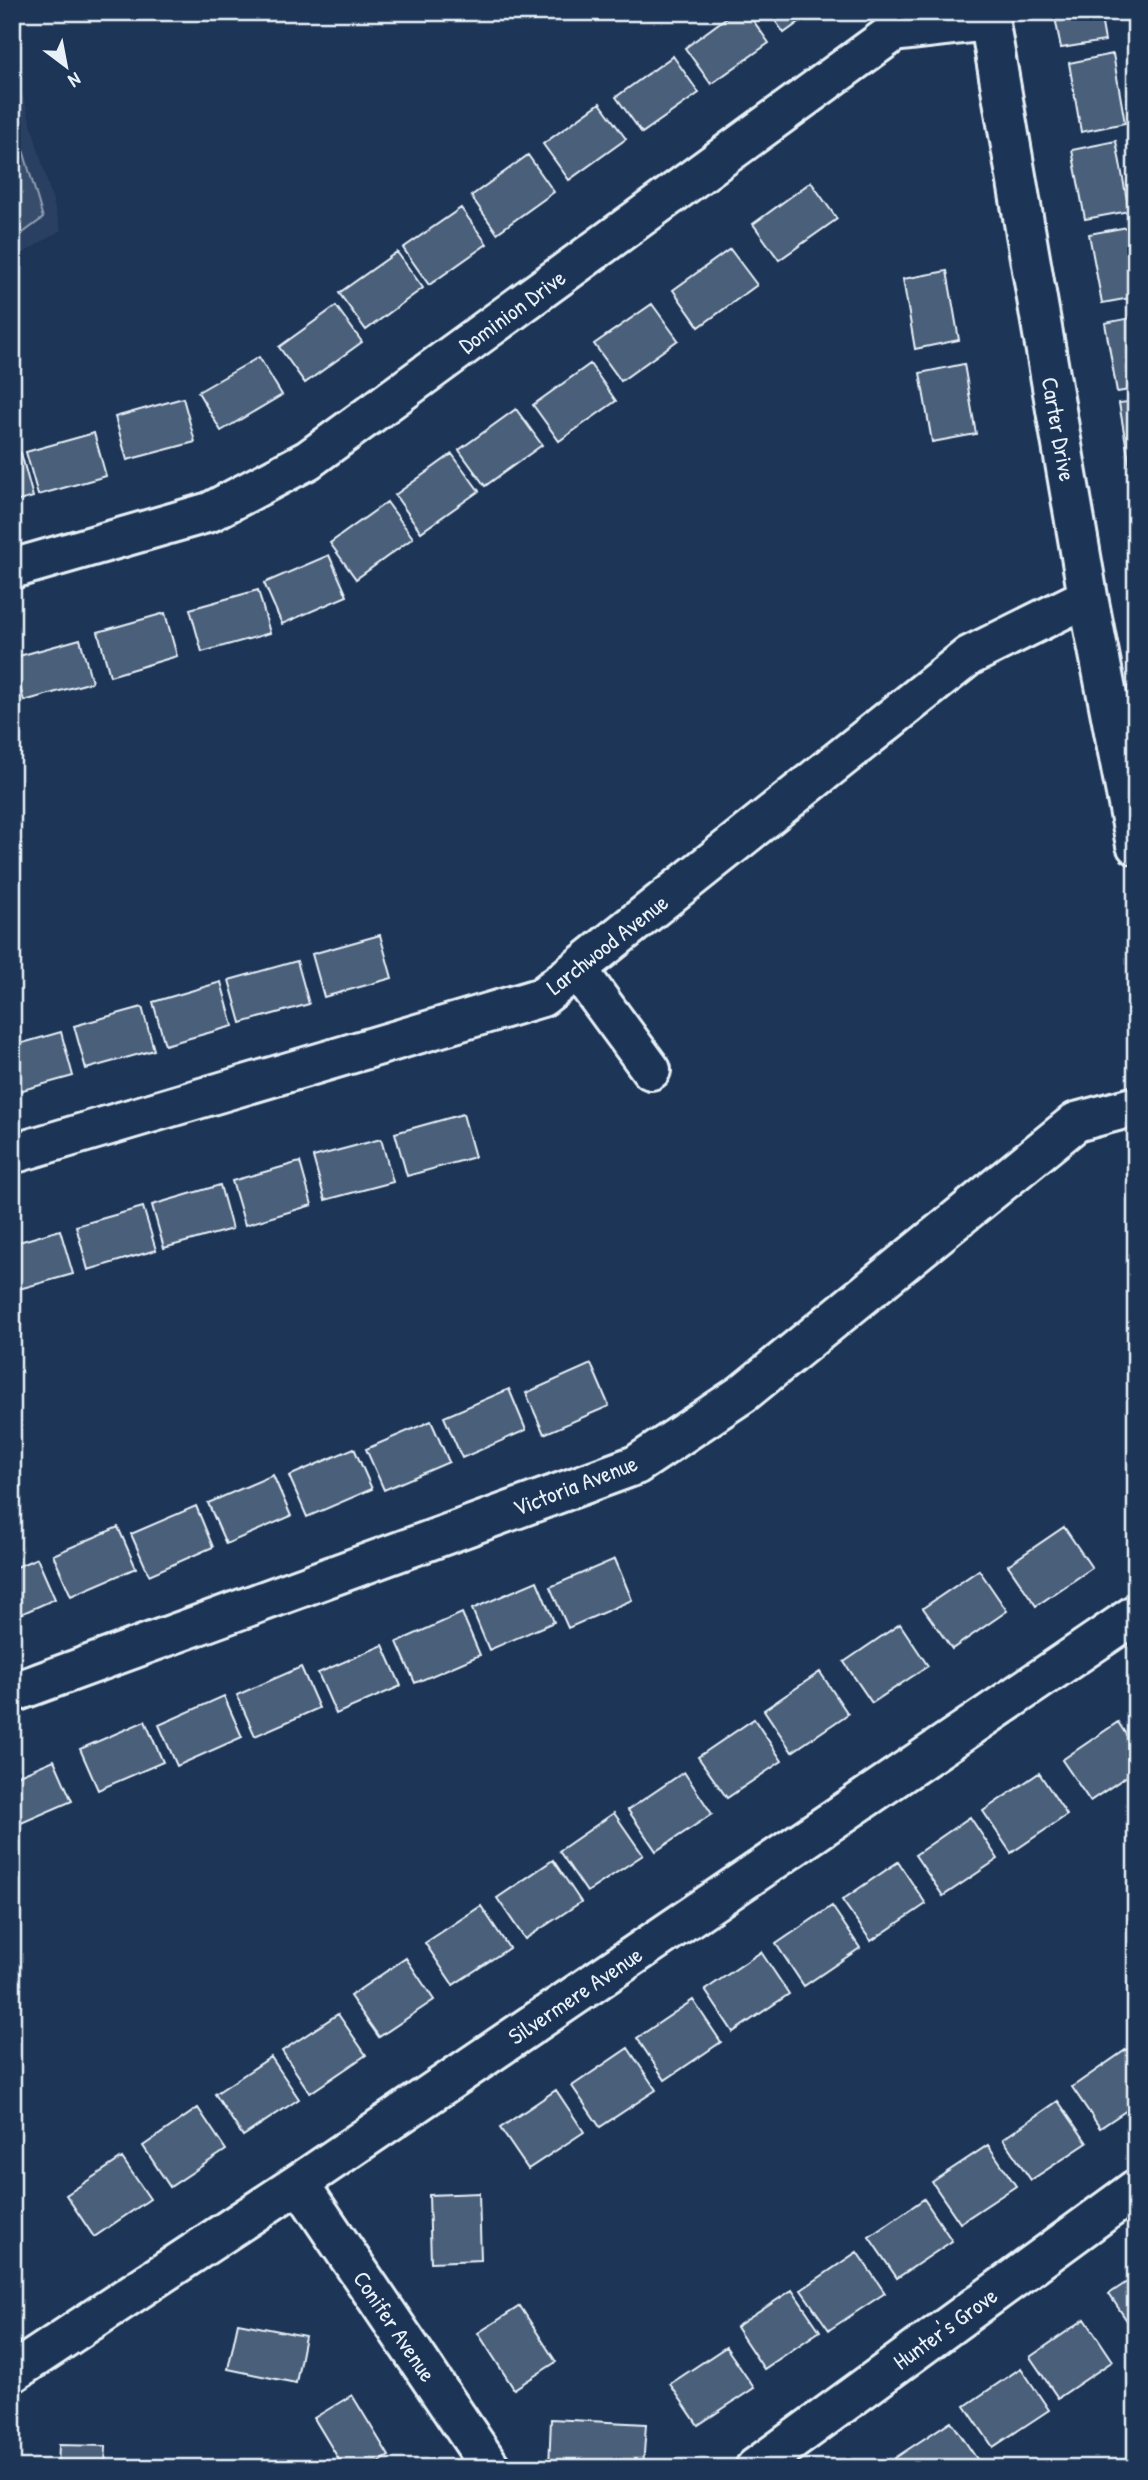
<svg xmlns="http://www.w3.org/2000/svg" width="1148" height="2480" font-family="'Patrick Hand',sans-serif">
	<rect width="100%" height="100%" fill="#1d3557"/>
	<filter id="ink" filterUnits="userSpaceOnUse"><feTurbulence type="fractalNoise" baseFrequency=".0143" numOctaves="2"/><feDisplacementMap in="SourceGraphic" scale="14" xChannelSelector="R" yChannelSelector="G"/><feConvolveMatrix kernelMatrix="1 2 1 2 8 2 1 2 1" color-interpolation-filters="sRGB"/></filter>
	<g filter="url(#ink)">
		<path fill="#2a4162" d="M12,57L61,230L12,260Z"/>
		<path fill="#374d6c" stroke="#909fb2" stroke-width="2" d="M12,112L43,218L12,241Z"/>
		<path fill="#495e7a" stroke="#e8f1f8" stroke-width="2" d="M734,12H747L769,43L711,84L685,48Z
			M769,12H813L784,33Z
			M1054,12H1100L1105,41L1061,48Z
			M1113,54L1125,123L1081,132L1069,63Z
			M673,56L699,93L642,133L616,97Z
			M600,103L626,139L569,180L543,144Z
			M1116,141L1129,211L1085,219L1072,150Z
			M528,155L554,192L497,233L471,196Z
			M811,182L837,219L779,260L753,224Z
			M461,208L487,244L429,285L403,248Z
			M1133,226L1136,297L1102,303L1089,234Z
			M730,249L757,285L699,327L673,290Z
			M397,252L423,288L366,330L339,293Z
			M947,271L959,340L915,349L903,279Z
			M652,304L678,340L621,381L594,344Z
			M336,306L362,342L305,383L279,347Z
			M1136,317V389L1117,392L1105,323Z
			M259,357L282,395L221,431L198,392Z
			M590,364L616,401L559,441L533,405Z
			M964,364L976,434L932,442L920,373Z
			M183,398L195,442L127,460L115,417Z
			M1136,401V472L1131,473L1119,403Z
			M516,409L542,445L485,486L459,450Z
			M94,433L106,476L38,495L26,452Z
			M21,453L33,497L12,503V456Z
			M452,454L479,491L421,532L395,495Z
			M387,502L413,538L356,579L330,543Z
			M329,555L347,596L282,624L264,583Z
			M258,590L270,633L202,652L190,609Z
			M165,613L177,656L110,676L98,632Z
			M80,639L92,682L24,701L12,658Z
			M380,935L392,978L324,997L312,954Z
			M297,961L309,1004L241,1023L229,980Z
			M221,982L233,1026L165,1045L153,1002Z
			M142,1007L154,1050L86,1069L74,1026Z
			M61,1032L73,1076L12,1093V1046Z
			M463,1114L475,1157L407,1176L395,1133Z
			M381,1139L393,1182L325,1200L313,1157Z
			M300,1162L312,1205L245,1225L232,1181Z
			M220,1185L232,1229L164,1248L152,1205Z
			M143,1207L156,1250L88,1270L76,1226Z
			M60,1230L73,1274L12,1291V1244Z
			M591,1364L609,1406L544,1434L526,1393Z
			M509,1389L526,1430L462,1458L444,1417Z
			M431,1421L449,1462L384,1490L366,1449Z
			M354,1448L372,1489L307,1517L289,1476Z
			M273,1475L291,1516L226,1544L208,1503Z
			M196,1506L213,1547L149,1575L131,1534Z
			M118,1527L136,1568L71,1596L53,1555Z
			M1064,1527L1092,1568L1036,1606L1008,1565Z
			M37,1558L55,1599L12,1618V1569Z
			M615,1559L632,1600L568,1628L550,1587Z
			M979,1570L1007,1611L952,1649L923,1608Z
			M537,1581L554,1622L489,1650L472,1609Z
			M462,1613L480,1655L415,1683L397,1642Z
			M900,1624L928,1666L872,1703L844,1662Z
			M383,1645L401,1686L336,1714L318,1673Z
			M301,1667L319,1708L255,1736L237,1695Z
			M820,1672L848,1714L792,1752L764,1710Z
			M224,1696L242,1737L177,1766L159,1725Z
			M754,1719L782,1761L727,1798L698,1757Z
			M145,1721L163,1762L98,1790L80,1749Z
			M1118,1722L1136,1750V1770L1090,1801L1062,1760Z
			M54,1760L72,1801L12,1827V1778Z
			M684,1772L712,1814L656,1851L628,1810Z
			M1039,1773L1067,1815L1011,1853L983,1811Z
			M614,1813L643,1855L587,1892L559,1851Z
			M970,1817L998,1859L943,1896L915,1855Z
			M553,1860L581,1902L525,1939L497,1898Z
			M898,1862L926,1904L871,1941L842,1900Z
			M481,1906L509,1948L453,1985L425,1943Z
			M832,1906L860,1948L804,1986L776,1944Z
			M761,1952L789,1994L733,2032L705,1990Z
			M406,1958L434,2000L379,2037L350,1996Z
			M693,2000L721,2042L665,2080L637,2038Z
			M338,2014L366,2055L310,2093L282,2051Z
			M628,2048L656,2090L600,2127L572,2086Z
			M1127,2049L1136,2062V2104L1100,2128L1072,2087Z
			M271,2057L299,2099L243,2136L215,2094Z
			M556,2090L584,2132L528,2169L500,2128Z
			M1058,2101L1087,2143L1031,2180L1003,2139Z
			M198,2108L226,2150L170,2187L143,2146Z
			M988,2145L1016,2186L960,2223L932,2182Z
			M122,2158L150,2199L94,2237L66,2195Z
			M479,2193L481,2260L431,2262L429,2195Z
			M924,2199L952,2241L897,2278L869,2237Z
			M857,2252L885,2293L829,2330L801,2290Z
			M1136,2276V2334L1109,2294Z
			M792,2290L820,2331L764,2369L736,2327Z
			M520,2306L556,2362L514,2389L478,2333Z
			M1085,2319L1113,2361L1058,2398L1030,2357Z
			M238,2323L305,2336L296,2383L228,2369Z
			M726,2347L754,2388L698,2425L670,2384Z
			M1021,2368L1049,2410L993,2447L965,2406Z
			M352,2395L389,2456L370,2468H344L314,2418Z
			M551,2419L646,2424L643,2468H549Z
			M951,2421L979,2462L971,2468H901L895,2458Z
			M59,2445L106,2446L105,2468H58Z"/>
		<g fill="none" stroke-linecap="round" stroke-linejoin="round">
			<defs>
				<path id="minor" d="M988,12L1088,597L1136,845
					M12,569L210,512L308,460L894,32L989,21
					M577,969L651,1070
					M12,1154L542,997L969,656L1088,597
					M12,1693L636,1465L742,1394L1076,1122L1136,1106
					M299,2183L491,2468
					M12,2373L299,2183L1136,1614
					M755,2468L1136,2189"/>
			</defs>
			<use href="#minor" stroke="#e8f1f8" stroke-width="44"/>
			<use href="#minor" stroke="#1d3557" stroke-width="38"/>
		</g>
	</g>
	<g text-anchor="middle" dominant-baseline="central" stroke-width="5" stroke-linejoin="round" paint-order="stroke">
		<g font-size="23" fill="#e8f1f8" stroke="#1d3557">
			<text transform="translate(512 311) rotate(-36)">Dominion Drive</text>
			<text transform="translate(1059 429) rotate(80)">Carter Drive</text>
			<text transform="translate(607 944) rotate(-38)">Larchwood Avenue</text>
			<text transform="translate(575 1485) rotate(-21)">Victoria Avenue</text>
			<text transform="translate(575 1995) rotate(-34)">Silvermere Avenue</text>
			<text transform="translate(395 2326) rotate(56)">Conifer Avenue</text>
			<text transform="translate(945 2328) rotate(-36)">Hunter's Grove</text>
		</g>
	</g>
	<rect width="1148" height="2480" fill="none" stroke="#1d3557" stroke-width="42"/>
	<rect x="21" y="21" width="1106" height="2438" fill="none" stroke="#e8f1f8" stroke-width="2.5" filter="url(#ink)"/>
	<g transform="translate(66 66) rotate(148)" stroke="#1d3557" stroke-width="5" paint-order="stroke">
	<path d="M0-5L12 26L0 18L-12 26Z" fill="#e8f1f8"/>
	<text y="-10" font-size="19" font-weight="bold" text-anchor="middle" fill="#e8f1f8">N</text>
	</g>
</svg>
